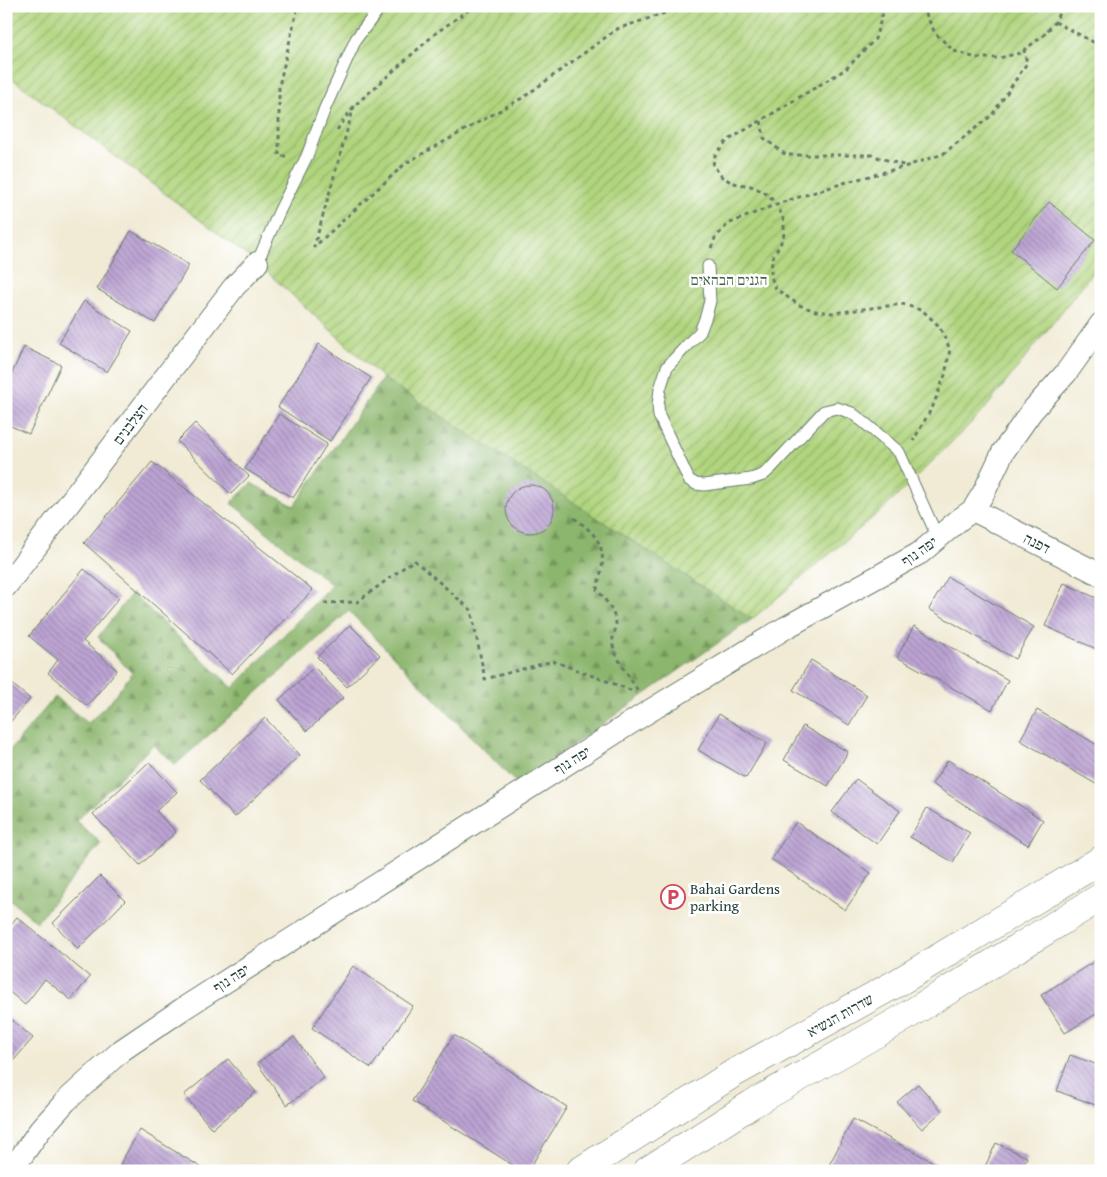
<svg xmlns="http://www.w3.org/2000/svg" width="1107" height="1177" font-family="'Gentium Book Plus','Frank Ruhl Libre',serif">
	<defs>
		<pattern id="forest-firs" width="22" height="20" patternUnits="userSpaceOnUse" patternTransform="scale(1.25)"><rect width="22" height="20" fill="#8cb66d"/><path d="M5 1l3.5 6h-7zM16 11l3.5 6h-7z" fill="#72955a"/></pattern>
		<pattern id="garden-furrows" width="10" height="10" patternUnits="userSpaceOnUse" patternTransform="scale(1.25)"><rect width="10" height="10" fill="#b1d57e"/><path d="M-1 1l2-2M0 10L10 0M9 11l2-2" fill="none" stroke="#8fae68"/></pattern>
		<pattern id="building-back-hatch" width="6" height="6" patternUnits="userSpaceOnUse" patternTransform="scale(1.25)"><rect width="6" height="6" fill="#bca3d3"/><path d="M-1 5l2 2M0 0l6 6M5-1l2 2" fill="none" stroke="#9886ac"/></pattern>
	</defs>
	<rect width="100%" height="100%" fill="#fff"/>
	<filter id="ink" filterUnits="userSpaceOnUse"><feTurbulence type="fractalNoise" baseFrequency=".02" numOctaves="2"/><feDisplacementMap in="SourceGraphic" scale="10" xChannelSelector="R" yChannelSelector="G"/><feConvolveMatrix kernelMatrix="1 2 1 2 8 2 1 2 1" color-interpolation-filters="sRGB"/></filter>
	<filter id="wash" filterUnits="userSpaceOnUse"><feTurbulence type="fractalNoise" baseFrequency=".0096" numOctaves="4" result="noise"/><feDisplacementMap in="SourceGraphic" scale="20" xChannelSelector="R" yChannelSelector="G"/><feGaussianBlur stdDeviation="1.12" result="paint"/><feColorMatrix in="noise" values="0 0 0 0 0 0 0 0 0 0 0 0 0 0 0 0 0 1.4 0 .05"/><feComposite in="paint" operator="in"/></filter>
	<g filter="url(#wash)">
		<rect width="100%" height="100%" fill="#f1ebd5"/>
		<path fill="url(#forest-firs)" stroke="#567a50" d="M383,378L752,619L517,784L349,611L175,765L153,745L76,821L101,843L37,922L6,896V755L55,697L88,723L109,703L132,673L98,637L132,593L233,688L332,585L231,503L251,483L294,506Z"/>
		<path fill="url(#garden-furrows)" stroke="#688959" d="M6,6H1101V262L984,410L889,504L752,619L383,378L257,263L6,74Z"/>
		<g id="blocks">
			<path fill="url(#building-back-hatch)" d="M1049,202L1095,240L1057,288L1011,250Z
				M131,231L189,265L155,323L97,289Z
				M84,301L132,331L107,372L59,343Z
				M319,344L371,378L330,441L278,407Z
				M24,347L61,365L29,434L6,424V386Z
				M279,414L327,444L293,498L245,469Z
				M195,423L249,476L231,494L177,441Z
				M152,462L313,590L232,674L84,543Z
				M506 509a24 24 0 1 1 48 0a24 24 0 1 1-48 0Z
				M84,569L119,598L83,641L117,670L87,706L48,673L58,660L29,636Z
				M948,577L1034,627L1015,659L929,609Z
				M1064,583L1101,600V651L1045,626Z
				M350,625L380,655L347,687L317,657Z
				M914,626L1008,680L992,710L897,657Z
				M811,660L867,695L849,725L793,690Z
				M314,667L343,698L307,731L279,700Z
				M6,679L30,699L6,727Z
				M1037,710L1101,747V787L1020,740Z
				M719,714L767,743L746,778L698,750Z
				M265,718L300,755L235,817L200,780Z
				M803,726L848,752L828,786L784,760Z
				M948,760L1043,820L1028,845L932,784Z
				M149,762L177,792L156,811L176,832L140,865L93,814Z
				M856,779L900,811L877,844L832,812Z
				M927,808L970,833L953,862L910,837Z
				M796,822L871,873L845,910L771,859Z
				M100,876L125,901L78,949L53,923Z
				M17,917L90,977L71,1000L45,979L25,1005L6,989V930Z
				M1101,957V1011L1065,1033L1041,995Z
				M353,966L413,1006L371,1068L312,1028Z
				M6,1015L33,1038L8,1067L6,1066Z
				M454,1035L567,1107L528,1171H522L412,1101Z
				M294,1037L324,1078L287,1105L257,1063Z
				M1070,1055L1101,1066V1107L1057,1091Z
				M228,1059L256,1092L212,1129L184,1095Z
				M918,1084L942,1111L922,1129L897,1102Z
				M853,1119L950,1171H826Z
				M140,1130L207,1171H132L120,1164Z
				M996,1143L1027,1157L1021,1171H983Z"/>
		</g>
	</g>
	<g filter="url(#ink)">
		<use href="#blocks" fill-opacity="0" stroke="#687a6c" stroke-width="1"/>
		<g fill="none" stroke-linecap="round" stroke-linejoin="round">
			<defs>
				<path id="service" d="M257,263L279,212L307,156L325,108L356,39L381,6
					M708,266L710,301L706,316L700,332L690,342L667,367L660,389L658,405L659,416L689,480L696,484L704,485L751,479L763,475L771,468L824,411L837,408L852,413L866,424L899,452L938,538"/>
				<path id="minor" d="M973,510L1101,575
					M6,586L234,287L257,263
					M11,1171L40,1130L66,1101L122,1050L184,1008L643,715L785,628L920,553L959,520L973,510L984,492L1003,452L1031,412L1066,373L1101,324"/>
				<path id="tertiary" d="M580,1171L734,1073L897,983L1101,860
					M647,1171L752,1104L895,1023L1101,897"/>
			</defs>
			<use href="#service" stroke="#687a6c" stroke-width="13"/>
			<use href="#minor" stroke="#687a6c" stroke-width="24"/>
			<use href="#tertiary" stroke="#687a6c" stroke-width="29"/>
			<path stroke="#687a6c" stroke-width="3" stroke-dasharray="4 4" stroke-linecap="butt" d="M885,6L875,39L846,69L727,141L715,155L713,165L722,177L733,183L751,186L764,192L777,204L784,221V234L780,245L774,254L771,267V277L776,289L799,305L815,311L833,313L903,304L923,311L939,326L950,349L945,375L933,406L913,441
				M922,6L935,33L954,51L976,58H999L1020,53L1043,36L1055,22L1062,6
				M1055,22L1101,46
				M354,106L314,247L406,163L524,97L617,29L686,6
				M761,121L764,138L786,155H871L906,166
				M337,130L354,106L436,33L474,6
				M286,156H279V86L298,6
				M711,248L715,238L728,224L777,204L847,182L907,166L943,154L992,115L1027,63L1024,50
				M574,518C592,531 605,542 602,567C601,574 598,582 597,590C604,597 616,614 616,624C616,632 611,638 613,646C618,662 629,676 638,691
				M324,603L357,602L414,560L471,610L485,679L553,661L636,692"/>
			<use href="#service" stroke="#fff" stroke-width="11"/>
			<use href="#minor" stroke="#fff" stroke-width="22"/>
			<use href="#tertiary" stroke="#fff" stroke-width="28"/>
		</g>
	</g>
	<defs>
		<symbol id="parking-ring" viewBox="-11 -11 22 22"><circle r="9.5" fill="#fff" stroke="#d1495b" stroke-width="1.5"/><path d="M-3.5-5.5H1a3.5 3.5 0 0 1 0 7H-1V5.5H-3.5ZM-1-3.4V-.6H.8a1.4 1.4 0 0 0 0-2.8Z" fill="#d1495b"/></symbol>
	</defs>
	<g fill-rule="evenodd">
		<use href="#parking-ring" x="659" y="883" width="28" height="28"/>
	</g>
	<g text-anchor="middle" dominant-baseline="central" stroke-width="5" stroke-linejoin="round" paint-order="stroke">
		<g font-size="15" fill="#446346" stroke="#fff">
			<text x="729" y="279">הגנים הבהאים</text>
		</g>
		<g font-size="15" fill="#1f3d34" stroke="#fff">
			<text transform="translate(130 424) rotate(-53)">הצלבנים</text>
			<text transform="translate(1037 543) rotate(27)">דפנה</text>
			<text transform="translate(919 551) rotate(-35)">יפה נוף</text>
			<text transform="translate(572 760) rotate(-32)">יפה נוף</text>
			<text transform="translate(231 978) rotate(-33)">יפה נוף</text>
			<text transform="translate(840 1015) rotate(-29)">שדרות הנשיא</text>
		</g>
		<g font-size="15" fill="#1f3d34" stroke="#fff" text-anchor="start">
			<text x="690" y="888">Bahai Gardens<tspan x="690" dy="17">parking</tspan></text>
		</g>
	</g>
	<rect width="1107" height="1177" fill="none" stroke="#fff" stroke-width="25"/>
</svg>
